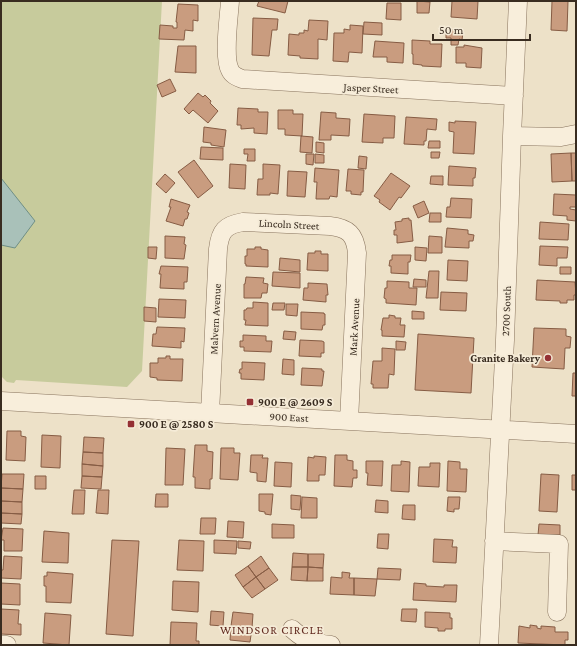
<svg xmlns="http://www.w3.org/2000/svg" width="577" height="646" font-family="'Crimson Pro',serif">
	<rect width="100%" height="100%" fill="#ede1c8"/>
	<path fill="#c7cb9c" d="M1,1H162L142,371L127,387L16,380L14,383L7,382L1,376Z"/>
	<path fill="#a9c1b9" stroke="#6f8f86" d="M1,178L35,221L15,248L1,245Z"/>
	<path fill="#c99c7f" stroke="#865c44" d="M259,1H288L285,13L257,6Z
		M417,1L430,2L429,13H417Z
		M452,1H478L477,19L451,17Z
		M552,1H568L567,31L551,30Z
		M387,3H401V20L386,19Z
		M178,4L198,5V21L193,20V31L185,30L184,40L159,39L160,25L173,26V28H177V22H176Z
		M253,18L278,19L277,30H272L269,56L252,55Z
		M309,20L328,21L327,40L318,39V59L300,58V56L288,55L289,34L299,35V33H304V30L308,31Z
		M364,22L382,23V35L363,34Z
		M350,25L363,26L362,53L349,52L348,62L333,61L334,33H344V29L350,30Z
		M450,30H459V32H463L462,40L459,39L458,45H451V38H446V33H450Z
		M412,40L430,41V44H442L441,67L422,66V65L413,64V54H412Z
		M375,41L404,43L403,63L387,62V57H373Z
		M464,45L482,48L481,68L466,67V63H456V47H464Z
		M178,46H196V73L175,72Z
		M170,79L176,91L162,97L157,85Z
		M198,93L203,97L205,95L211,101L210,103L218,111L208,123L193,110L189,114L184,109Z
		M238,108L258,109V112H268L267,134L254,133V128L241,129V125H237Z
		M278,110H293V114H303L302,136L285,135V129H278Z
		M321,112L336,113V118L350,119L349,136L331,135V140H319Z
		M364,114L395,116L394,138H383V143L362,142Z
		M406,117L437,119L436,130L427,129L426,141H424V145L404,144Z
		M455,121L476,122L474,154L453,153L454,132L449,131V122L455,123Z
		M204,127L226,130L224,147L211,145V143L203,142Z
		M301,136L313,137L312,153L300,152Z
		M429,141H440V148H428Z
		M316,142L324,143V153L316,152Z
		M201,147L223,148V160L200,159Z
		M244,149H255V161H247L248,154H244Z
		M431,152H440L439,158H431Z
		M571,153H576V181H572Z
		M571,153L572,181L552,182L551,154Z
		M306,154H314L313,165L306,164Z
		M315,154L324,155V163H315Z
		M359,156L367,157L366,169L358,168Z
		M194,160L213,186L198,198L178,172Z
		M230,164L246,165L245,189L229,188Z
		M263,164L280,165L278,194L270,193V195H257L258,179H263Z
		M449,166L476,168L475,178H473V186L448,185Z
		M315,168L339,170L337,197L330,196L329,199H316L317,182H314Z
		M348,169L364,170L363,192H361V195L351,194V191H346Z
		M288,171L307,172L305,197L287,196Z
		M391,173L410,186L401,198L399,197L390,210L379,202L380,200L374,196Z
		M165,174L175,183L166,193L156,184Z
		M431,176H443V185L430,184Z
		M554,194L576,195V207H570V209L576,210V221L567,220V216L553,215Z
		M451,198L472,199L471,218L446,217L447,207H450Z
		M171,199L190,205L187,212L189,213L187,219H185L183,226L166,221L171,207H169Z
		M424,201L429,213L418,218L413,206Z
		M430,213H441V222H429Z
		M409,218V220H411L413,241L397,243V235H394V230H396L395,222L402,221V219Z
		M540,222L569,224L568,240L539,239Z
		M447,228L468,230V234L474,235L473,241H469V248L445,247Z
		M165,236L185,237L184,244L186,245L184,259L165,258Z
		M429,236L442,237V253H428Z
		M540,246L568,247L567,258H557V266L539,265Z
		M148,247H157L156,259L148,258Z
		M255,247H261V249L268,250V267L246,266V264H245V256H247V249H255Z
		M415,247L427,248L426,261L415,260Z
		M315,251H321V254H328V271L307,270L308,253H315Z
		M392,255H411L410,262H408V274L391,273V266H389L390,260H392Z
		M280,258L300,260V272L279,270Z
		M448,260L468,261L467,281L447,280Z
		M161,266L188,267L187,282H184V289L160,288L161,274H159Z
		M560,267H571V274H560Z
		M429,271H439L438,298H426Z
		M273,272L300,273V288L272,286Z
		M246,277L264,278L263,283L268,284L267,293H262L261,298H244V284H245Z
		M414,279L426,280V287H413Z
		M537,280L575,282L576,295H574V300H567V303H560V301L536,300Z
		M387,281L409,282V288H417L416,305L386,303V299L384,298L385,288H387Z
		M308,283L327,284L328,295H326V302L303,300L304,288H308Z
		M441,292L467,293L466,311L440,310Z
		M159,299L186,300L185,318L158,317Z
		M253,302L268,303V326L245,325L246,320H244V310H246L247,308H253Z
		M273,303H285L284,310H272Z
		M286,304H298L297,316L286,315Z
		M144,307L156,308V322L144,321Z
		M412,311L424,312V319H412Z
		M301,312L324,313V314H325V325H323L322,330L301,329Z
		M389,315L395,316V318H401L400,325H405L404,337L382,336V330H381L383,318H389Z
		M157,327L185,328L184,342L181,341V348L152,346L153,334H156Z
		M534,328L566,329V336L571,337L570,348H565L564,369L532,367Z
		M284,331L296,332L295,340L283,339Z
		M418,334L474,338L471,393L415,390Z
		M243,335L266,336V341H272L271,352L244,351V347H240V341H243Z
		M300,340L322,341L324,342V353H321V357L299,356Z
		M396,341L406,342L405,350H396Z
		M382,348L395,349L394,375L389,374L388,388H373V384H371L373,361H382Z
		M166,356H170V359H183L182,381L157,380V378L150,377V363H158V358H166Z
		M283,359L294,360V375L282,374Z
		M242,362L265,363L264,380L241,379V373H239L240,369H242Z
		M302,368L322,369V371H324L322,386L301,385Z
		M573,373H576V396H572Z
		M7,431H21V436L26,437L25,461L6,460Z
		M42,435L61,436L60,468L41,467Z
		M84,437L104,438L103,453L83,452Z
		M195,445H207V451L213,452L212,479H210V489L195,488V477H193Z
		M166,448L185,449L183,485H165Z
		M221,448H234V453H240L238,480L220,479Z
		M83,452L103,453V466L82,464Z
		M251,455H263L262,458H268L266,482L257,481V473L250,472Z
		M335,455H347V460L353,461V470H357V478H353L352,487L334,486Z
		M314,456L326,457L325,475H319V481H307L308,457L314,458Z
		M366,461H383L382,486L367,485L368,473H366Z
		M401,461L410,462L409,492L391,491L392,465H401Z
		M448,461L460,462V469H467L466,492L447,491Z
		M275,462L292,463L291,487L274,486Z
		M430,463H440L439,487L418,486L419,467H430Z
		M82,464L103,466L102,477L82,476Z
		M2,474H24L23,489L1,488Z
		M541,474L559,475L557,512L539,511Z
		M572,475H576V490H572Z
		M35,476H46V489H35Z
		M82,476L102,477L101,489L81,488Z
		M1,488L23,489L22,502L1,501Z
		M74,490H85L84,514H72Z
		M98,490H109L108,514L96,513Z
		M156,494H168V507H155Z
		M259,494H273L271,515L265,514V512L259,511Z
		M291,495L301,496L300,510L291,509Z
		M302,497L317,498V518H301Z
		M448,497H460L459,509H454V512L447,511Z
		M376,500L388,501V513L375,512Z
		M1,501L22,502V514L1,513Z
		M403,505H415V520L402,519Z
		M1,513L22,514L21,524L1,523Z
		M201,518H216L215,534H200Z
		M228,521L244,522L243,538L227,537Z
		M272,524L294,525V538H272Z
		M539,524L560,525V535H538Z
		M3,528L23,529L22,551H4V540H1Z
		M44,531L69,533L68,563L42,562Z
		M378,534H389L388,549L377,548Z
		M434,539L453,540L452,547H457L456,563L433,562Z
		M112,540L139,541L133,636L106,634Z
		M179,540L204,541L203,571L177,570Z
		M214,540L237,541L236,554L214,553Z
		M238,541L251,542L250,549L238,548Z
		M293,553L308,554V567H292Z
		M308,554H324L323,568L308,567Z
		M4,556L22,557L21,579L1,578V570H3Z
		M261,556L269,568L256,577L248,566Z
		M248,566L256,577L243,587L235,575Z
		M292,567H308L307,581L291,580Z
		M308,567L323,568V581H307Z
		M269,568L278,580L265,589L256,577Z
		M378,568L401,569L400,580L377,579Z
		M47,572L73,574L71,603L46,602V586H44V576H47Z
		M342,572L350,573L349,578H354V595L330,594L331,577L342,578Z
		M256,577L265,589L252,598L243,587Z
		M354,578L377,579L375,596L354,595Z
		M173,581L199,582L198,612L172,610Z
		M1,583L20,584V605L1,604Z
		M414,583L426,584V586L444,587V585H457L456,602L413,600Z
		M1,609L19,610L18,624H21V635L1,634Z
		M402,609H417L416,622L401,621Z
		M211,611L224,612L223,626L210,625Z
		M233,612L253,614L252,628L231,626Z
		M425,612L450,613V618H452V629H445V631H438V628L425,627Z
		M45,613L71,615L69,645L43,643Z
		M171,622L197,623L196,641H199V645H170Z
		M530,625L537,626V628L541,629V626L555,627V632H568V640H565V645L518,643L519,626L530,628Z
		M231,626L252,628L250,642L230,640Z"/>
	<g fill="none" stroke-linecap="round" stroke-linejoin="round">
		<defs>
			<path id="minor" d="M230,1C229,17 223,57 230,70C232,75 237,77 242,79L514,96
				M512,136L561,137L576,134
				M1,401L576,434
				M210,413L218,249C220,231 225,225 243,222L330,226C348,228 355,234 357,253L349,421
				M494,541L559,544L557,612
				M292,629C305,641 313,643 331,645
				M1,645H7
				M489,645L505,340L512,136L518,1"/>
		</defs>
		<use href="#minor" stroke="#88735d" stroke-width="19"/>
		<use href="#minor" stroke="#f8eedb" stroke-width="18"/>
	</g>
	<g fill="#953034" stroke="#f5ebd7" stroke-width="1.5">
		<circle cx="548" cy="358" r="4"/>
		<rect x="246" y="398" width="8" height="8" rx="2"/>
		<rect x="127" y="420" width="8" height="8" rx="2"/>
	</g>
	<g text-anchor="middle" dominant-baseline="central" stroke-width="3.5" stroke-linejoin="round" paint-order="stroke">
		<g font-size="11" fill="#392c20" stroke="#f5ebd7">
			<text transform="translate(371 88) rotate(3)">Jasper Street</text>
			<text transform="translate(289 224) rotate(3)">Lincoln Street</text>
			<text transform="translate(506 311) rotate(-88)">2700 South</text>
			<text transform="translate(215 319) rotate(-87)">Malvern Avenue</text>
			<text transform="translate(354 327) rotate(-87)">Mark Avenue</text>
			<text transform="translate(289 417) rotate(3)">900 East</text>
		</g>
		<g font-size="11" font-weight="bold" fill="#392c20" stroke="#f5ebd7" text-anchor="start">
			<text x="540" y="358" text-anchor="end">Granite Bakery</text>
			<text x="258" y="402">900 E @ 2609 S</text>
			<text x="139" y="424">900 E @ 2580 S</text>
		</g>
		<g font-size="12" letter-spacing="1" fill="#642d22" stroke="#f5ebd7">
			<text x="272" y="630">WINDSOR CIRCLE</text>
		</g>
	</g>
	<rect width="577" height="646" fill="none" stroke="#392c20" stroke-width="4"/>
	<path d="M433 34v6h97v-6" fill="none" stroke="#392c20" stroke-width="2"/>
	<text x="439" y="34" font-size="12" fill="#392c20" stroke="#f5ebd7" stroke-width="3" paint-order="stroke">50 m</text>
</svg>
